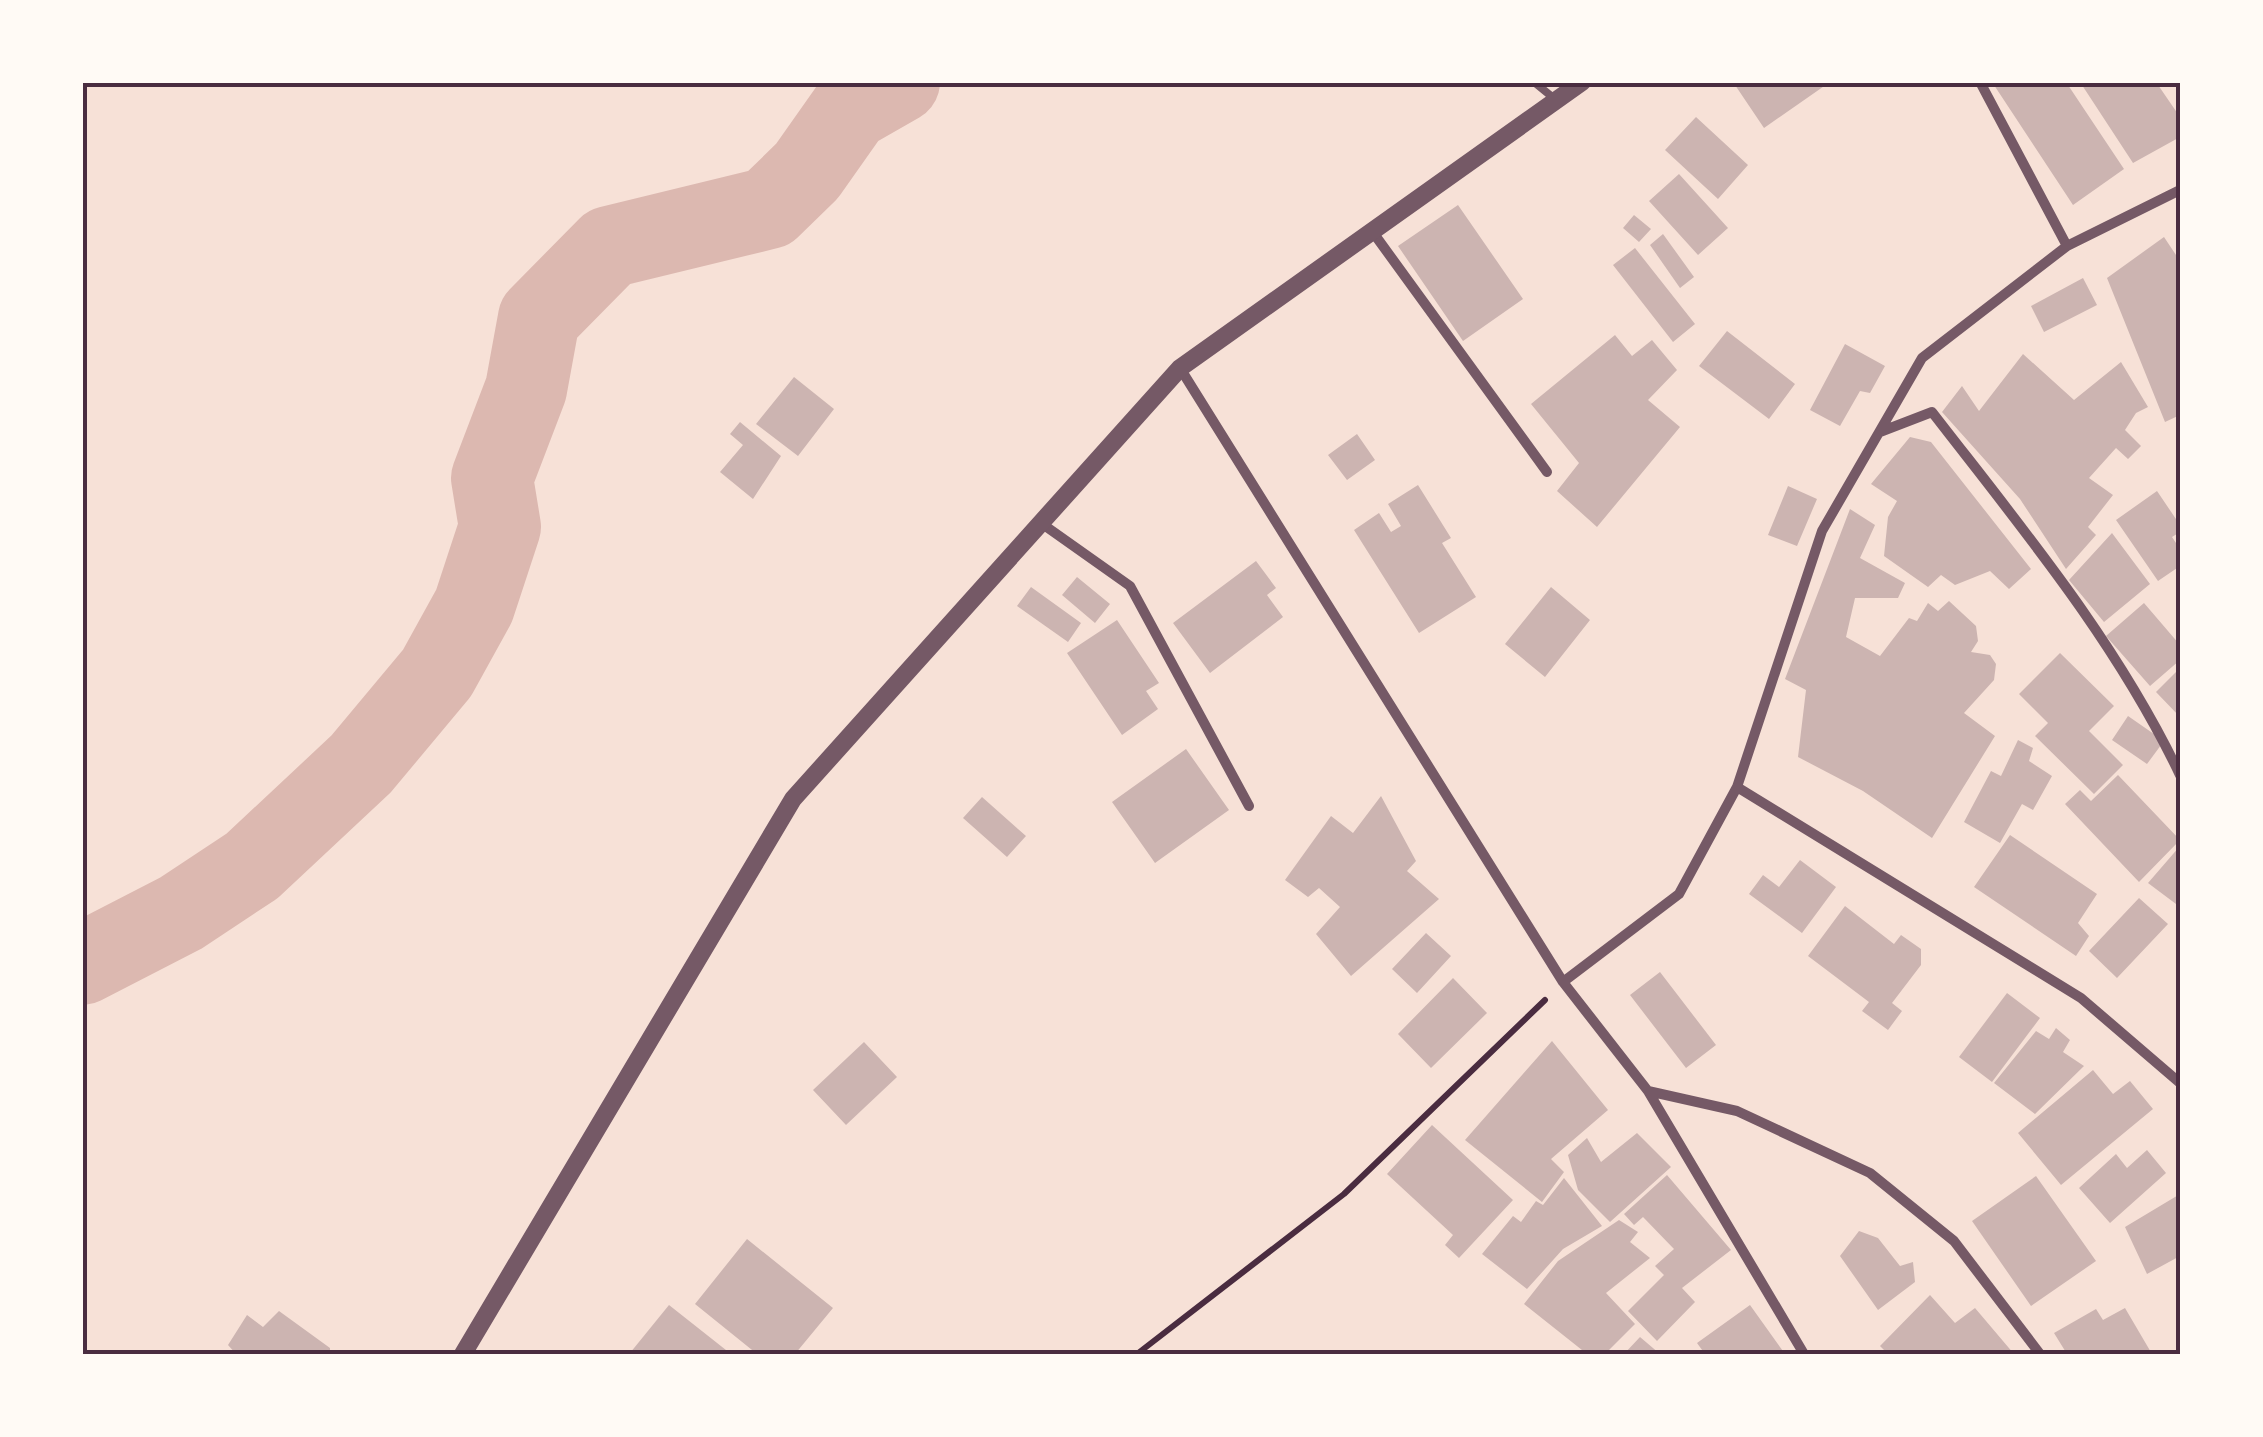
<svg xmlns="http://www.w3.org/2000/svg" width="2263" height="1437" font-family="'Zilla Slab',serif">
	<rect width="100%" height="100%" fill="#f7e1d7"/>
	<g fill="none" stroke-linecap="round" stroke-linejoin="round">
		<path stroke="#dcb8b0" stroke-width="82" d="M82,964L181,913L252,866L361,764L437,673L474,606L500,527L492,478L526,389L539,318L609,247L769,208L807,171L850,110L899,82"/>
	</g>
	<path fill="#ccb4b1" d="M1733,82H1830L1764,128Z
		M1992,82H2066L2124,169L2073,205Z
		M2080,82H2156L2180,117V137L2133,163Z
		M1696,117L1748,165L1718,199L1665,150Z
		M1679,174L1728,228L1698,255L1649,201Z
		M1458,205L1523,299L1463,341L1398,246Z
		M1634,215L1651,229L1639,242L1623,228Z
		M1663,234L1694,277L1680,288L1650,245Z
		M2164,237L2180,261V415L2165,422L2107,278Z
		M1635,248L1695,324L1673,342L1613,265Z
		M2083,278L2097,305L2044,332L2031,306Z
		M1727,331L1795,384L1769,419L1699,366Z
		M1615,335L1632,356L1652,340L1677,370L1648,400L1680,427L1597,527L1557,491L1579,463L1531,404Z
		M1845,344L1885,366L1870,393L1860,391L1840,426L1810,410Z
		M2023,354L2074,400L2121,362L2148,407L2136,413L2125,430L2141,446L2128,459L2116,448L2089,478L2113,495L2088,527L2096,535L2066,569L2020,499L1942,412L1962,386L1979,411Z
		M794,377L834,409L798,456L756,424Z
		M740,422L781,456L753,499L720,472L743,445L730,434Z
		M1357,434L1375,460L1347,480L1328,455Z
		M1910,437L1931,442L2031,569L2009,589L1990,571L1955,585L1941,575L1928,587L1884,556L1888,517L1897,501L1871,484Z
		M1418,485L1451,538L1442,543L1476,597L1419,633L1354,530L1379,513L1391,532L1401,526L1388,504Z
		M1788,486L1817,499L1797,546L1768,535Z
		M2157,491L2180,525V532L2172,537L2180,549V566L2158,581L2116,520Z
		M1850,509L1875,525L1860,558L1905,583L1898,598H1855L1846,637L1880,656L1909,618L1917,621L1928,603L1938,611L1949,601L1976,626L1978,641L1971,652L1990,655L1996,664L1994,680L1964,713L1995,736L1932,838L1863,791L1798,757L1806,690L1785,679Z
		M2112,533L2150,584L2104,622L2069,580Z
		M1256,561L1276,588L1267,595L1283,617L1210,673L1173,623Z
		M1077,577L1110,604L1095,623L1062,595Z
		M1031,587L1081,623L1068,642L1017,606Z
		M1551,587L1590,620L1545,677L1505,644Z
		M2144,603L2180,645V660L2150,686L2106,636Z
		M1117,620L1159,683L1146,691L1158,709L1122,735L1067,653Z
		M2060,653L2114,706L2089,731L2123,765L2094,794L2035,736L2048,723L2019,694Z
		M2180,668V717L2156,692Z
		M2128,716L2164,741L2147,764L2112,740Z
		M2018,740L2033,748L2029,761L2052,776L2033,810L2022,804L2000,843L1964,822L1991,771L2001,776Z
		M1186,749L1229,810L1155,863L1112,802Z
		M2118,775L2180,840L2139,882L2065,804L2080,790L2091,801Z
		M1381,796L1416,861L1407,871L1439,899L1351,976L1316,934L1340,907L1319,888L1308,897L1285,880L1331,816L1353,833Z
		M982,797L1026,836L1007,857L963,818Z
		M2010,835L2097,894L2078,923L2089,936L2076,956L1974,887Z
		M2180,846V907L2148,883Z
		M1800,860L1836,887L1802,933L1749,894L1763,875L1779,887Z
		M2139,898L2168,924L2117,978L2089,951Z
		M1845,906L1894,944L1901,935L1921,949V965L1892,1003L1902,1011L1888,1030L1862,1011L1869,1002L1808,956Z
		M1426,933L1451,956L1417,993L1392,969Z
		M1660,972L1716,1045L1686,1068L1630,995Z
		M1453,978L1487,1013L1431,1068L1398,1034Z
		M2007,993L2040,1018L1992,1082L1959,1057Z
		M2056,1028L2070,1040L2063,1052L2084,1066L2035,1114L1994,1083L2036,1031L2049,1039Z
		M1552,1041L1608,1110L1551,1159L1564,1172L1542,1202L1465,1140Z
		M864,1042L897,1077L846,1125L813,1090Z
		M2093,1070L2113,1094L2130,1081L2153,1109L2061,1185L2018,1133Z
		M1432,1125L1513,1200L1459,1258L1445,1245L1453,1235L1387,1174Z
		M1637,1133L1671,1167L1610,1222L1578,1190L1568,1155L1587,1138L1601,1162Z
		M2147,1150L2166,1173L2110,1223L2079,1188L2116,1154L2127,1168Z
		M1667,1175L1731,1250L1682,1288L1695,1302L1657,1341L1628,1311L1664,1275L1655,1266L1674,1249L1643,1217L1634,1225L1624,1214Z
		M2036,1176L2096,1261L2031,1306L1972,1221Z
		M1564,1178L1602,1226L1563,1249L1527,1289L1482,1254L1513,1216L1521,1222L1536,1201L1543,1205Z
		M2180,1194V1256L2147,1274L2125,1227Z
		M1619,1220L1638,1232L1630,1242L1650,1258L1606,1293L1635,1324L1605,1354H1587L1524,1304L1558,1261Z
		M1859,1231L1878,1238L1900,1266L1913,1262L1915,1282L1878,1310L1840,1256Z
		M747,1239L833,1308L795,1354H757L695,1304Z
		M1930,1295L1955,1323L1975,1308L2014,1354H1888L1880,1346Z
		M669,1305L731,1354L630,1353Z
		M1750,1305L1785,1354H1705L1697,1343Z
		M2125,1308L2152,1354H2067L2054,1333L2096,1309L2103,1320Z
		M279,1311L330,1348V1354H236L228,1345L247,1315L263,1327Z
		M1640,1337L1660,1354H1624Z"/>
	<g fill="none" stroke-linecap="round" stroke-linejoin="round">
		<path stroke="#4a2c40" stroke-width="6" d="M1137,1354L1344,1194L1545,1000"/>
		<path stroke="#755966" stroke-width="8" d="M1534,82L1556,100"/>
		<path stroke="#755966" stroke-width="10" d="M1980,82L2067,246L2180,190
			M1372,231L1547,472
			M1180,368L1563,982L1648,1091L1804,1354
			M1880,432L1932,412C2021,527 2117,642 2180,775
			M1041,523L1130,586L1249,806
			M1737,787L2081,998L2180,1083
			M1563,982L1679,894L1737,787L1822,531L1922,358L2067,246
			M1648,1091L1737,1111L1870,1173L1954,1241L2040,1354"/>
		<path stroke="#755966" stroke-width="18" d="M463,1354L793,799L1180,368L1582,82"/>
	</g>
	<rect width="2263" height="1437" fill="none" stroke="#fffaf5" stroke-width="170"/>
	<rect x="85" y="85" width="2093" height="1267" fill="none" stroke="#4a2c40" stroke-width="4"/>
</svg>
